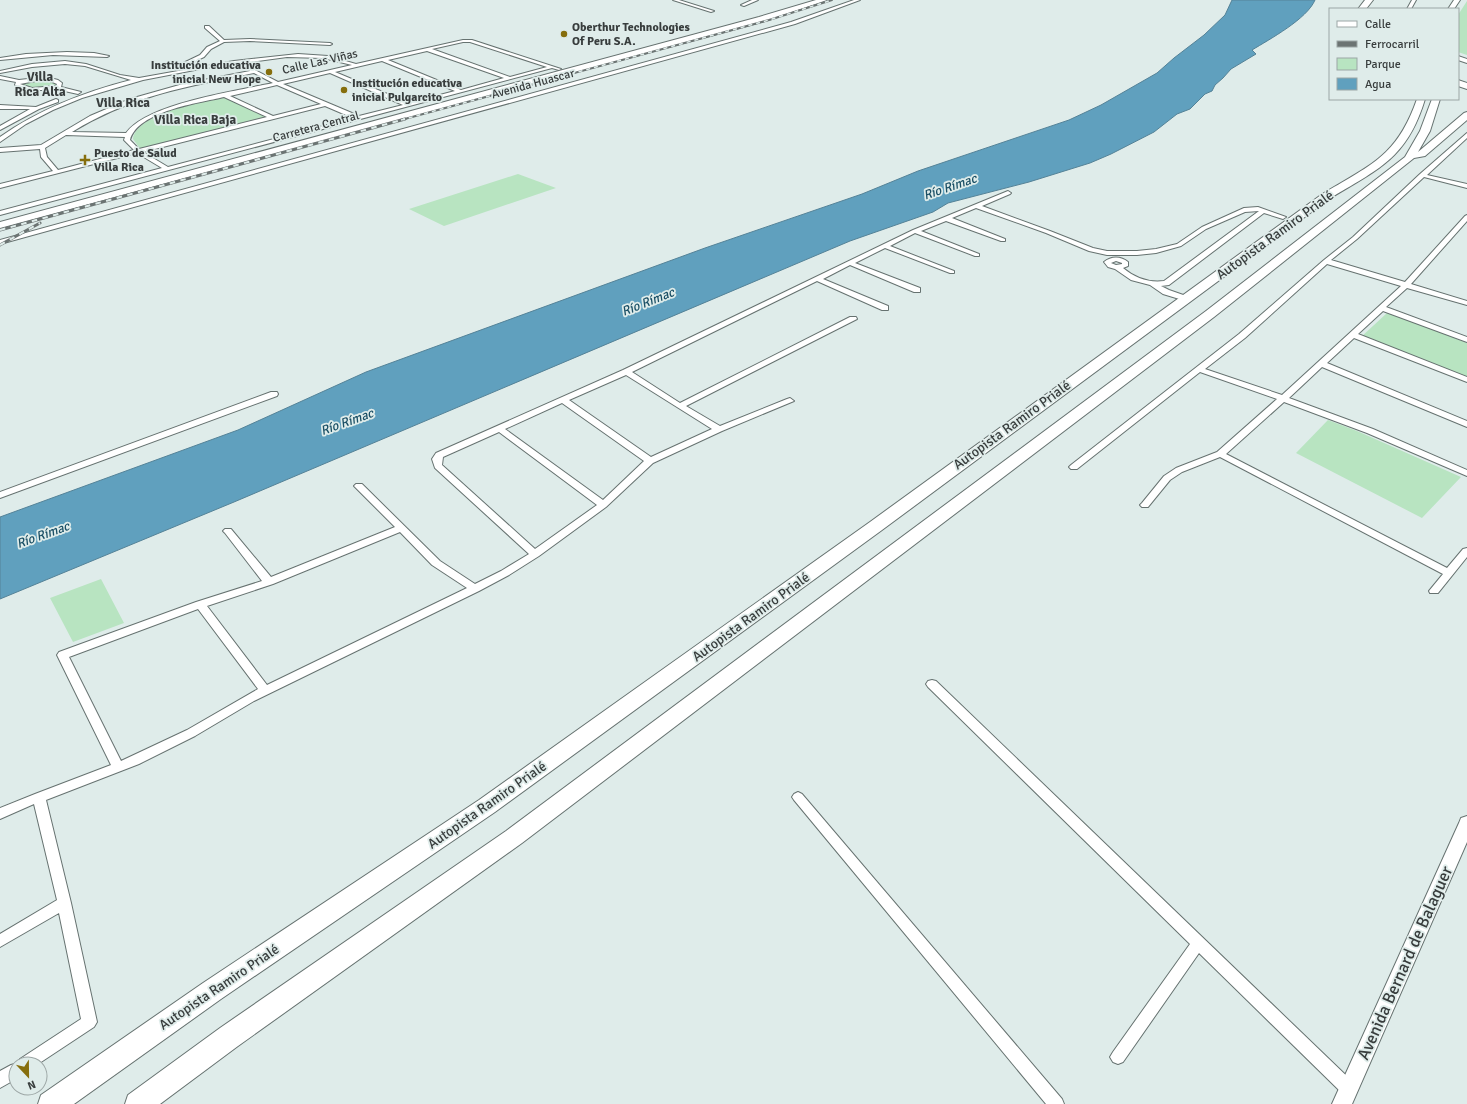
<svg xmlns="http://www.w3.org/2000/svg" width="1467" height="1104" font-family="Signika,sans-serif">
	<rect width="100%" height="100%" fill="#dfecea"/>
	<path fill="#b8e4c1" d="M1467,1V55L1458,52V15Z
		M31,80H44L56,82L57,85L32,89L20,84Z
		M224,97L268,118L141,150L133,139C137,113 203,102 224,97Z
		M518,174L556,188L444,226L409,209Z
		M1387,313L1407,319L1467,343V377L1361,337Z
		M1328,420L1357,431L1461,477L1422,518L1296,453Z
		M101,579L124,623L73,642L50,598Z"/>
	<path fill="#60a0be" stroke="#548297" d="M1232,0H1315C1307,19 1270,39 1252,50L1256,54L1231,69L1223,78L1215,85L1212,91L1205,94L1190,109L1177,114L1154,132L1111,154L1090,163L1029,182L948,203L933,212L850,241L234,502L0,599V517L238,430L366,372L705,248L862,194L918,171L1069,120L1101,105L1157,73L1174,58L1204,35L1225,15Z"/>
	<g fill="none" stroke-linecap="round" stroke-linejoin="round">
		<defs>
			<path id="minor" d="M673,0H679L714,11L711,12Z
				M752,0H758L744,6L741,5Z
				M854,0H860L795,24L0,244V240L791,22Z
				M1412,0H1416L1411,9H1407Z
				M205,26H209L224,40L250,39L330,43L332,44L330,45L250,41L224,42L211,49L204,57L181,68H177V66L200,55L207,47L220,41L205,28Z
				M463,40H472L561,69L559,70L552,68L0,215V211L162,168L137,153L0,188V184L53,171L41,157L40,149L0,152V148L41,145L90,116L130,99L183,84L250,71L247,68L249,67L278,82L352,65L323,58L287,57L205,68L143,80L82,98L53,110L26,124L0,142V137C40,109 84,92 131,80L85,66L65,64L32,67L0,73V71L32,64L65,61L86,64L120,75L139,78L234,61L298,54L328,56L356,64ZM463,42H470L547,67L510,77L432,49ZM427,51L504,78L461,90L388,60ZM382,61L455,91L409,103L335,72ZM254,73L273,83C237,91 148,103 126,133L72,132C130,96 188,86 254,73ZM330,73L403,105L359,116L283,84ZM277,85L321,104L273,116L230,96ZM224,97L267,117L139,149L130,140C138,111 199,103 224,97ZM325,106L353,118L168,167L143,152ZM66,135L125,137L124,140L134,150L58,170L47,157L45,148Z
				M67,52L94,53L109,56L107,57L53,55L0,60V58L26,54Z
				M0,76L19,80L46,77L58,80L62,83L61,87L81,92L78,94L60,90H26L15,85L16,82L0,79ZM41,80L50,81L57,84L56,86L32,88L20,84Z
				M56,99L58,100V102L39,109L0,130V126L30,109H0V105L36,107Z
				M1467,133V138L1427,175L1467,184V188L1424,177L1357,239L1331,260L1405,282L1465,216L1467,215V221L1411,284L1467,301V305L1407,288L1386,307L1467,337V342L1383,311L1358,334L1467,377V382L1354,338L1327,363L1467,421V427L1322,367L1289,398L1373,429L1467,470V476L1367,433L1284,402L1226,454L1447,568L1463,549L1467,548V557L1438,593H1430L1429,591L1443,574L1220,457L1182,472L1170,480L1148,507H1142L1140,505L1142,503L1164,476L1176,468L1217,452L1277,399L1200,372L1077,469H1071L1069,467L1071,465L1239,334L1324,260L1353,237L1420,174ZM1327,264L1401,286L1282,395L1205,369L1245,338Z
				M1008,191L1011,193L1010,194L982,206L1050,231L1093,248L1107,251H1137L1156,249L1177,244L1202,227L1244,208L1258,207L1286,217L1283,219L1264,213L1169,285L1161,286L1169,290L1189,297L1190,299L1186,301L1163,294L1150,285L1131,280L1115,269L1108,267L1104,262C1111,256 1121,256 1128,262V266L1123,268C1135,278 1149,283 1164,281L1259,211L1245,212L1206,229L1181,246L1156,253L1137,255H1107L1089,251L1046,233L976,208L952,218L1005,239V241H1001L946,221L921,231L979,254V256H975L915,233L890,246L954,271V273H950L885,248L855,263L920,288V292H914L850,265L823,279L888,306V310H882L817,281L632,372L680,403L850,317H856L857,319L686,406L720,426L787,399L790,398L794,401L722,431L653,463L606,507L539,556L509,575L479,591L254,701L195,736L139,764L46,800L71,903L97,1022L94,1027L38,1064H16V1079L0,1088V1071L11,1065L18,1063L20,1059L81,1019L59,913L0,947V934L57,900L34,804L0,819V808L35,794L111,765L57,655L59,652L196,602L262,581L225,533L223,531L225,529H231L271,577L395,527L354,486L356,484H362L440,561L475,584L501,571L529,554L435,468L432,459L436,453L623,370L913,230ZM1116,261L1122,263V264L1116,265L1111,263ZM626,375L712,429L651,457L569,400ZM562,403L644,461L603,500L505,429ZM499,432L597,505L535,549L442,465L443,457ZM400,532L432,565L467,588L267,685L207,606L273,584ZM198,609L258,689L187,730L121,761L69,657Z
				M271,392H277L278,394L277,396L0,498V492Z
				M932,680L936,681L1355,1084L1357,1089L1355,1094L1349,1097L1343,1094L1199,953L1123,1062L1118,1064L1113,1062L1110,1057L1113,1052L1190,944L928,687L926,684L928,681Z
				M798,792L802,794L1062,1099L1064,1104H1046L794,800L792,797L794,794Z"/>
			<path id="tertiary" d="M1454,0H1460L1454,9H1448Z
				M1458,56L1467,59V63L1458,60Z
				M1467,816V842L1352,1104H1332L1459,823L1461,818Z"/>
			<path id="trunk" d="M816,0H827L765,21L0,228V222L759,17Z
				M1365,0H1373L1366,9H1358Z
				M1458,80L1467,83V89L1458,86Z
				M1417,99H1425C1407,159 1378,169 1329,199L882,530L495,812L221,999L74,1104H38L41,1095L203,983L479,800L870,522L1321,195C1370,165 1397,157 1417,99Z
				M1432,99H1440L1430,131L1418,152L1464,113L1467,112V120L1425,156L1414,158L1214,317L522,843L238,1046L160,1104H125L128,1095L220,1028L506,831L1206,311L1405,157L1420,131Z"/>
		</defs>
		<use href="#minor" stroke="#667270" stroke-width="2"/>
		<use href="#tertiary" stroke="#667270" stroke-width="2"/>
		<use href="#trunk" stroke="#667270" stroke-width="2"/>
		<use href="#minor" fill="#fff" fill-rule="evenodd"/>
		<use href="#tertiary" fill="#fff" fill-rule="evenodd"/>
		<use href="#trunk" fill="#fff" fill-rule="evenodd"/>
		<defs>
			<path id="rail-far1" d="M401,120L769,20L832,0"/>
			<path id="rail" d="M0,230L405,119
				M0,245L40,223"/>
		</defs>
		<use href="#rail-far1" stroke="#6c7473" stroke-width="2"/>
		<use href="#rail" stroke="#6c7473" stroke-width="3"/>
		<use href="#rail-far1" stroke="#dfecea" stroke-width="1.5" stroke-dasharray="4" stroke-linecap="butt"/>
		<use href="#rail" stroke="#dfecea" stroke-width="2" stroke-dasharray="5.5" stroke-linecap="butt"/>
	</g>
	<g fill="#866e0c" stroke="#dfecea" stroke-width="1.5">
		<circle cx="564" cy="34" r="4"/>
		<circle cx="269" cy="72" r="4"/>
		<circle cx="344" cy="90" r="4"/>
		<path d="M83 154h4v4h4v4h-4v4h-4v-4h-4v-4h4z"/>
	</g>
	<g text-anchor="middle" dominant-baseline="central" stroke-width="3.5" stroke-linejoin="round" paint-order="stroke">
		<g font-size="12" font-weight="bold" fill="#383d3d" stroke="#dfecea" text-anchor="start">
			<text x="572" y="27">Oberthur Technologies<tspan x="572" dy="14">Of Peru S.A.</tspan></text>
			<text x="261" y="65" text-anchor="end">Institución educativa<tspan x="261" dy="14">inicial New Hope</tspan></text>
			<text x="352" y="83">Institución educativa<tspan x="352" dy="14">inicial Pulgarcito</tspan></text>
			<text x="94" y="153">Puesto de Salud<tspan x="94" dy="14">Villa Rica</tspan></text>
		</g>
		<g font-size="12" fill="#383d3d" stroke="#dfecea">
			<text transform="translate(320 62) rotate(-13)">Calle Las Viñas</text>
			<text transform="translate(533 84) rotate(-15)">Avenida Huascar</text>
			<text transform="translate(316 127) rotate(-15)">Carretera Central</text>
		</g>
		<g font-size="13" font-weight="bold" fill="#383d3d" stroke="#dfecea">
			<text x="40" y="77">Villa<tspan x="40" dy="15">Rica Alta</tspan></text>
			<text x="195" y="120">Villa Rica Baja</text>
		</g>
		<g font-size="13" font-weight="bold" fill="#383d3d" stroke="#dfecea">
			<text x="123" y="103">Villa Rica</text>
		</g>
		<g font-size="13" font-style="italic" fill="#1a4f65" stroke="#dfecea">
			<text transform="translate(950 187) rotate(-19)">Río Rímac</text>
			<text transform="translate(648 302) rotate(-22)">Río Rímac</text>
			<text transform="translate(347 422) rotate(-20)">Río Rímac</text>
			<text transform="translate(43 535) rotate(-20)">Río Rímac</text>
		</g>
		<g font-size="14" fill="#383d3d" stroke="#dfecea">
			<text transform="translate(1275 235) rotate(-36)">Autopista Ramiro Prialé</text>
			<text transform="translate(1012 425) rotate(-36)">Autopista Ramiro Prialé</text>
			<text transform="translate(751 617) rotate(-36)">Autopista Ramiro Prialé</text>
			<text transform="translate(487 805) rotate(-35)">Autopista Ramiro Prialé</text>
			<text transform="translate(219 987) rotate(-34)">Autopista Ramiro Prialé</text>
		</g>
		<g font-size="17" fill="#383d3d" stroke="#dfecea">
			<text transform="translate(1405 963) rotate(-66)">Avenida Bernard de Balaguer</text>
		</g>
	</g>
	<rect x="1329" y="8" width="130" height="92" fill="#dfecea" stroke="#9ca6a5"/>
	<rect x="1337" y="21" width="20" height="6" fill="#ffffff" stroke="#9ca6a5"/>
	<text x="1365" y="28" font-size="12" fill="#383d3d">Calle</text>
	<rect x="1337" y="41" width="20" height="6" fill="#6c7473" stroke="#9ca6a5"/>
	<text x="1365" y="48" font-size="12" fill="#383d3d">Ferrocarril</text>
	<rect x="1337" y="58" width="20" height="12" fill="#b8e4c1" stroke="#9ca6a5"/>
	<text x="1365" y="68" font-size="12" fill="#383d3d">Parque</text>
	<rect x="1337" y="78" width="20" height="12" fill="#60a0be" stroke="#9ca6a5"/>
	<text x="1365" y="88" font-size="12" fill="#383d3d">Agua</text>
	<g transform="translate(28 1076) rotate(158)"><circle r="19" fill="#dfecea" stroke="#9ca6a5"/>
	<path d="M0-3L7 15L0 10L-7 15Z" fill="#866e0c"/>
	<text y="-6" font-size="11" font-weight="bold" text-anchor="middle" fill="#383d3d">N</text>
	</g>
</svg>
